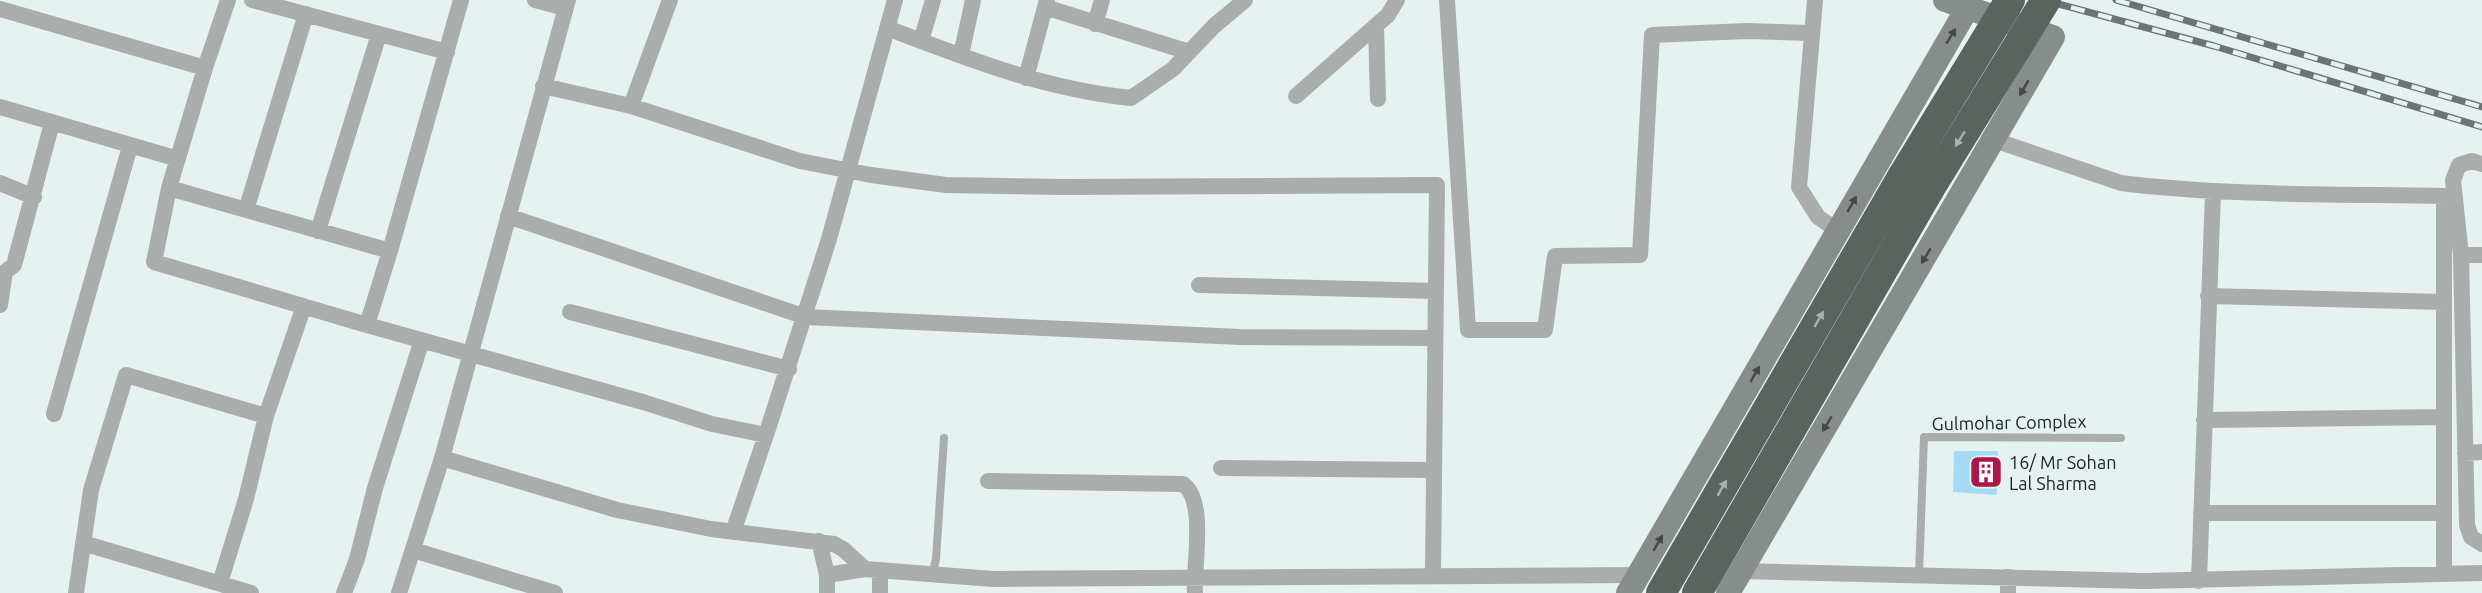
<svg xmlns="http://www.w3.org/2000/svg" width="2482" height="593" font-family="Ubuntu,sans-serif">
	<rect width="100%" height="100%" fill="#e6f2f1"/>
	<path fill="#a5daf5" d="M1954,451H1998L1997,495L1953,492Z"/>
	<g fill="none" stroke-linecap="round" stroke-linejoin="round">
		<path stroke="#a9adab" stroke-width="8" d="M932,575L936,559L944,438
			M1919,575L1924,437L2121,438"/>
		<path stroke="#a9adab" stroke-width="16" d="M252,0L447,52
			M535,0L565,8
			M568,0L442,458L617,510L711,529L834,544L843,549L865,569
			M1447,0L1468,330H1545L1555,256L1640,255L1652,35L1747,31L1810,33
			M1815,0L1799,187L1818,217L1837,230
			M1045,7L1189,52
			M0,9L205,68L169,188L390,251L367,325L643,402L712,424L766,435L829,239L895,0
			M1095,24L1102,0
			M1376,26L1378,99
			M887,28C968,59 1044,89 1131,98L1173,69L1214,26L1245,0
			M921,41L933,0
			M961,55L973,0
			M205,68L228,0
			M1026,78L1047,0
			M543,86L631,106L800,161L871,175L946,185L1062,187L1437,185L1433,576
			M1296,96L1388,15L1397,0
			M631,106L670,0
			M0,107L178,159
			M1994,140L2121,183C2228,196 2336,194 2444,196V574
			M0,183L34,197
			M169,188L154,262L367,325
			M246,210L306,14
			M508,216L806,317L1240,337L1435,338
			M318,231L379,34
			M390,251L461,0
			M2461,255L2453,180L2459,165L2472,161L2482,164
			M2482,255H2461L2467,525L2471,537L2482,544
			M1199,285L1435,291
			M2208,296L2444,302
			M0,305L5,272L14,265L52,123
			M570,312L789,369
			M54,414L130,146
			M2204,420L2444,417
			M2465,453L2482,452
			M1221,468L1434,470
			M988,481L1183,484C1207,501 1193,566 1195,593
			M2201,513H2442
			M733,532L766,435
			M819,541L827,575
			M83,543L251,593
			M413,550L555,593
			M880,570V593
			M1740,571L2144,581L2482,573
			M2008,577V593
			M2199,581L2213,192
			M220,583L246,499L266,416L304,306
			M76,593L91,490L126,375L266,416
			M344,593L357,559L375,488L422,340
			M399,593L442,458
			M827,593V575L865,569L993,579L1639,575"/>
		<path stroke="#878d8a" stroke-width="24" d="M1628,593L1968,7
			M1728,593L2053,37L1945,0"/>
		<path stroke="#5b635e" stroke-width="30" d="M1661,593L1902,177
			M1697,593L1929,190"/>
		<defs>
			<path id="rail" d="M2044,0L2214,46L2482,127
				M2116,0L2482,107"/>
		</defs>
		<use href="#rail" stroke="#6d7473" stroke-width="7"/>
		<use href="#rail" stroke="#e6f2f1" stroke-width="4.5" stroke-dasharray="14" stroke-linecap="butt"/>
		<path stroke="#5b635e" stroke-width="30" d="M1902,177L2010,0
			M1929,190L2046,0"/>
	</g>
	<defs><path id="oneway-solid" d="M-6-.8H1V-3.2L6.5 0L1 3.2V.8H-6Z" transform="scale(1.5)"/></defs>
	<g fill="#444948">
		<use href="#oneway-solid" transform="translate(1951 36) rotate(-59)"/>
		<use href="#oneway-solid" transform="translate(2024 88) rotate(120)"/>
		<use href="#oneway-solid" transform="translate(1852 204) rotate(-60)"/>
		<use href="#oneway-solid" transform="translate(1926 256) rotate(121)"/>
		<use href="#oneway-solid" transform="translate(1755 374) rotate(-60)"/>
		<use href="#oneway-solid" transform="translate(1827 424) rotate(121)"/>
		<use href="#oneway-solid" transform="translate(1658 543) rotate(-60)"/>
	</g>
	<g fill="#a7b2af">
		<use href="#oneway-solid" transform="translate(1960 139) rotate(122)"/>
		<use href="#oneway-solid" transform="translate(1819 319) rotate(-60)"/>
		<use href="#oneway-solid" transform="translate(1722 488) rotate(-60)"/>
	</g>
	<defs>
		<symbol id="building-square" viewBox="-11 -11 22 22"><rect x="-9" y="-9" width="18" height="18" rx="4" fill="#ab1749" stroke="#e6f2f1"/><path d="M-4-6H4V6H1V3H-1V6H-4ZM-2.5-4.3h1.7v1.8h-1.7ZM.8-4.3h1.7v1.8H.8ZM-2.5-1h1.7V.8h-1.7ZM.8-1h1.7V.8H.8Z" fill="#fff"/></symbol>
	</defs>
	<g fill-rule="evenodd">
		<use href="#building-square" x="1967" y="453" width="38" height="38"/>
	</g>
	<g text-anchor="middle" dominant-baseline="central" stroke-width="5" stroke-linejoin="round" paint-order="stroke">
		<g font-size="18" fill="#202424" stroke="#e6f2f1">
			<text transform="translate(2009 422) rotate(-1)">Gulmohar Complex</text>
		</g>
		<g font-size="18" fill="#202424" stroke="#e6f2f1" text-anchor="start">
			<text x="2009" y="462">16/ Mr Sohan<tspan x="2009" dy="21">Lal Sharma</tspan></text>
		</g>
	</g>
</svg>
